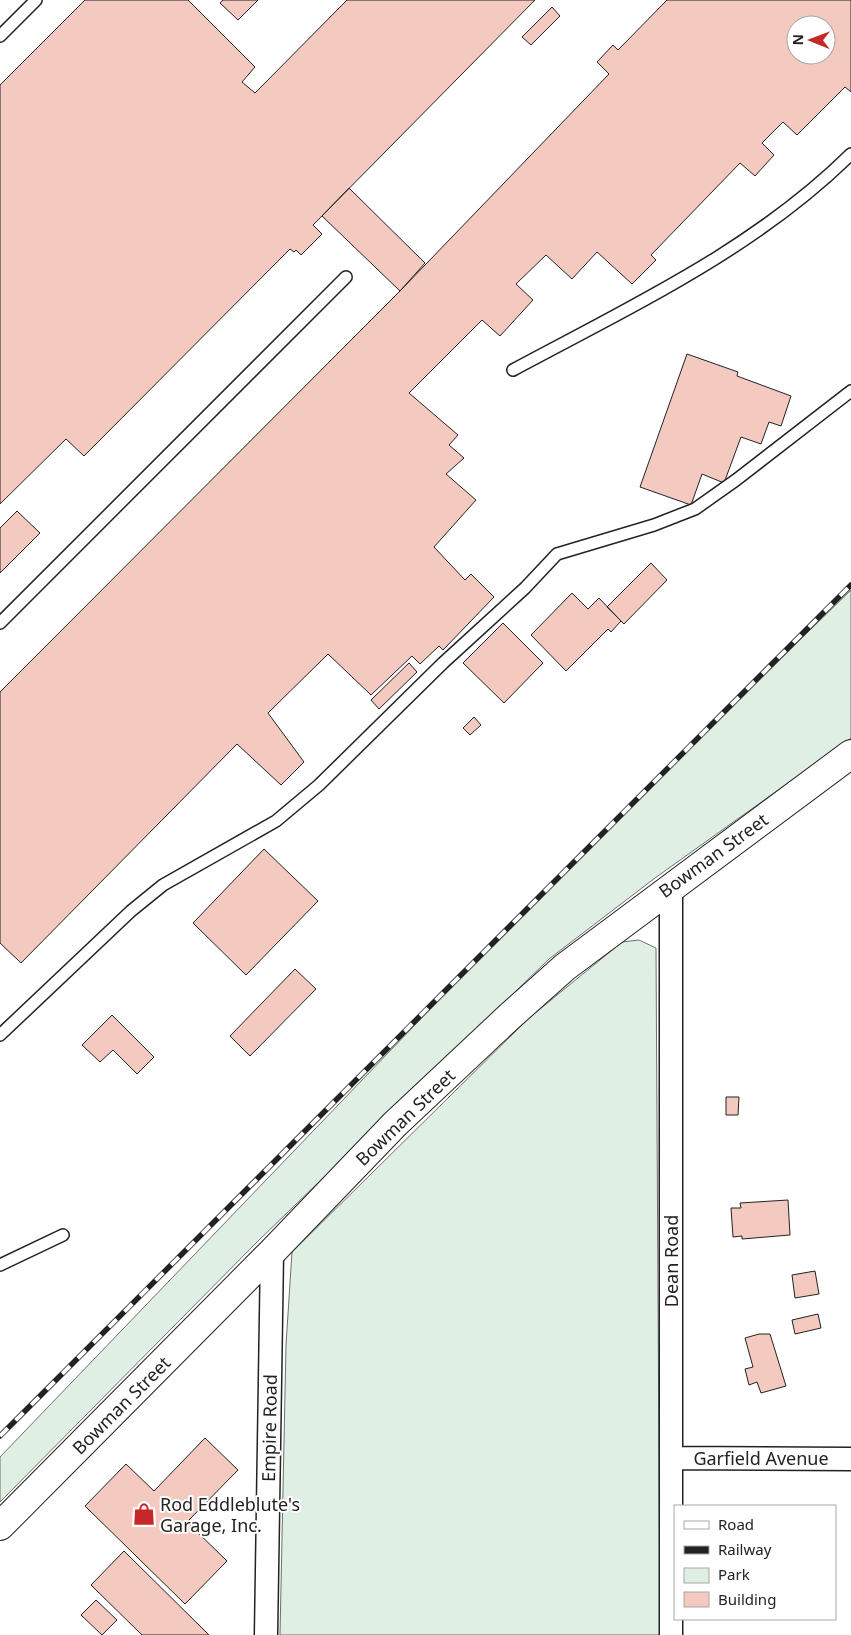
<svg xmlns="http://www.w3.org/2000/svg" width="851" height="1635" font-family="'Noto Sans',sans-serif">
	<rect width="100%" height="100%" fill="#fff"/>
	<path fill="#e0efe3" stroke="#6f6f6f" d="M851,590V738L655,878L549,959L258,1241L0,1502V1457L559,875Z
		M639,940L656,948L660,1635H280L286,1345L292,1252L529,1018L622,942Z"/>
	<path fill="#f3c9c0" stroke="#222" fill-rule="evenodd" d="M85,0H188L255,67L242,82L255,93L347,0H535L313,225L322,234L301,255L296,250L294,252L290,249L84,456L66,439L0,504V85Z
		M223,0H258L238,20L220,3Z
		M667,0H851V92L845,87L797,135L783,122L762,143L774,155L755,176L740,163L651,255L656,260L632,284L597,252L572,279L546,255L516,284L533,300L500,336L482,320L409,393L458,435L449,445L464,458L446,474L476,500L434,547L465,580L471,574L494,597L443,650L439,646L420,664L412,656L371,695L328,654L268,713L304,762L281,785L237,744L21,963L0,943V692L400,291L609,74L597,62L613,45L618,50ZM796,25H826V55H796Z
		M552,7L560,16L531,45L522,37Z
		M349,188L425,263L400,291L322,216Z
		M687,354L738,372L737,376L791,396L781,426L769,422L761,444L741,437L724,483L702,474L691,505L640,487Z
		M17,511L40,533L0,573V528Z
		M651,563L667,580L624,624L607,607Z
		M572,593L588,609L599,598L621,621L611,632L608,629L566,671L531,635Z
		M503,623L543,663L504,703L463,663Z
		M409,663L417,672L379,709L371,700Z
		M474,717L481,725L470,735L463,728Z
		M264,849L318,901L246,975L193,923Z
		M295,969L316,989L250,1056L230,1036Z
		M112,1015L154,1057L137,1074L113,1050L100,1062L82,1045Z
		M726,1097H739L738,1115H726Z
		M788,1200L790,1235L742,1239V1236L733,1237L731,1208H741L740,1203Z
		M815,1271L819,1294L795,1298L792,1275Z
		M818,1314L821,1328L795,1334L792,1320Z
		M759,1334H770L786,1386L761,1393L757,1382L749,1385L745,1369L753,1367L745,1338Z
		M205,1438L238,1470L187,1522L227,1561L185,1604L85,1506L126,1464L154,1491Z
		M124,1551L209,1635H142L91,1585Z
		M96,1600L117,1620L102,1635L81,1615Z"/>
	<g fill="none" stroke-linecap="round" stroke-linejoin="round">
		<defs>
			<path id="lane" d="M0,36L36,0
				M513,370C630,307 755,249 851,154
				M0,623L346,277
				M0,1035L131,911L163,885L276,821L319,785L443,663L525,588L557,554L654,525L695,509L736,480L851,391
				M0,1265L63,1235"/>
			<path id="street" d="M671,887V1635
				M671,1458L851,1459
				M266,1635L272,1252"/>
			<path id="secondary" d="M0,1526L272,1252L395,1124L510,1016L565,967L851,754"/>
		</defs>
		<use href="#lane" stroke="#222" stroke-width="14"/>
		<use href="#street" stroke="#222" stroke-width="25"/>
		<use href="#secondary" stroke="#222" stroke-width="30"/>
		<use href="#lane" stroke="#fff" stroke-width="11"/>
		<use href="#street" stroke="#fff" stroke-width="22"/>
		<use href="#secondary" stroke="#fff" stroke-width="28"/>
		<defs>
			<path id="rail" d="M0,1436L851,585"/>
		</defs>
		<use href="#rail" stroke="#222" stroke-width="5.5"/>
		<use href="#rail" stroke="#fff" stroke-width="4" stroke-dasharray="11" stroke-linecap="butt"/>
	</g>
	<defs>
		<symbol id="shop-bare" viewBox="-9 -9 18 18"><path d="M-5-2.5h2.3a2.7 3.5 0 0 1 5.4 0H5L5.5 6h-11ZM-1.5-2.5h3a1.5 2.3 0 0 0-3 0Z" fill="#c62828" stroke="#fff" stroke-width="2.5" paint-order="stroke"/></symbol>
	</defs>
	<g fill-rule="evenodd">
		<use href="#shop-bare" x="128" y="1498" width="32" height="32"/>
	</g>
	<g text-anchor="middle" dominant-baseline="central" stroke-width="4" stroke-linejoin="round" paint-order="stroke">
		<g font-size="18" fill="#222" stroke="#fff">
			<text transform="translate(713 855) rotate(-36)">Bowman Street</text>
			<text transform="translate(405 1117) rotate(-44)">Bowman Street</text>
			<text transform="translate(671 1261) rotate(-90)">Dean Road</text>
			<text transform="translate(121 1405) rotate(-45)">Bowman Street</text>
			<text transform="translate(269 1428) rotate(-89)">Empire Road</text>
			<text x="761" y="1458">Garfield Avenue</text>
		</g>
		<g font-size="18" fill="#222" stroke="#fff" text-anchor="start">
			<text x="160" y="1504">Rod Eddleblute's<tspan x="160" dy="21">Garage, Inc.</tspan></text>
		</g>
	</g>
	<rect x="674" y="1505" width="162" height="115" fill="#ffffff" stroke="#a7a7a7"/>
	<rect x="684" y="1521" width="25" height="8" fill="#ffffff" stroke="#a7a7a7"/>
	<text x="718" y="1530" font-size="15" fill="#222222">Road</text>
	<rect x="684" y="1546" width="25" height="8" fill="#222222" stroke="#a7a7a7"/>
	<text x="718" y="1555" font-size="15" fill="#222222">Railway</text>
	<rect x="684" y="1568" width="25" height="15" fill="#e0efe3" stroke="#a7a7a7"/>
	<text x="718" y="1580" font-size="15" fill="#222222">Park</text>
	<rect x="684" y="1592" width="25" height="15" fill="#f3c9c0" stroke="#a7a7a7"/>
	<text x="718" y="1605" font-size="15" fill="#222222">Building</text>
	<g transform="translate(811 40) rotate(271)"><circle r="24" fill="#ffffff" stroke="#a7a7a7"/>
	<path d="M0-4L9 19L0 12L-9 19Z" fill="#c62828"/>
	<text y="-8" font-size="14" font-weight="bold" text-anchor="middle" fill="#222222">N</text>
	</g>
</svg>
